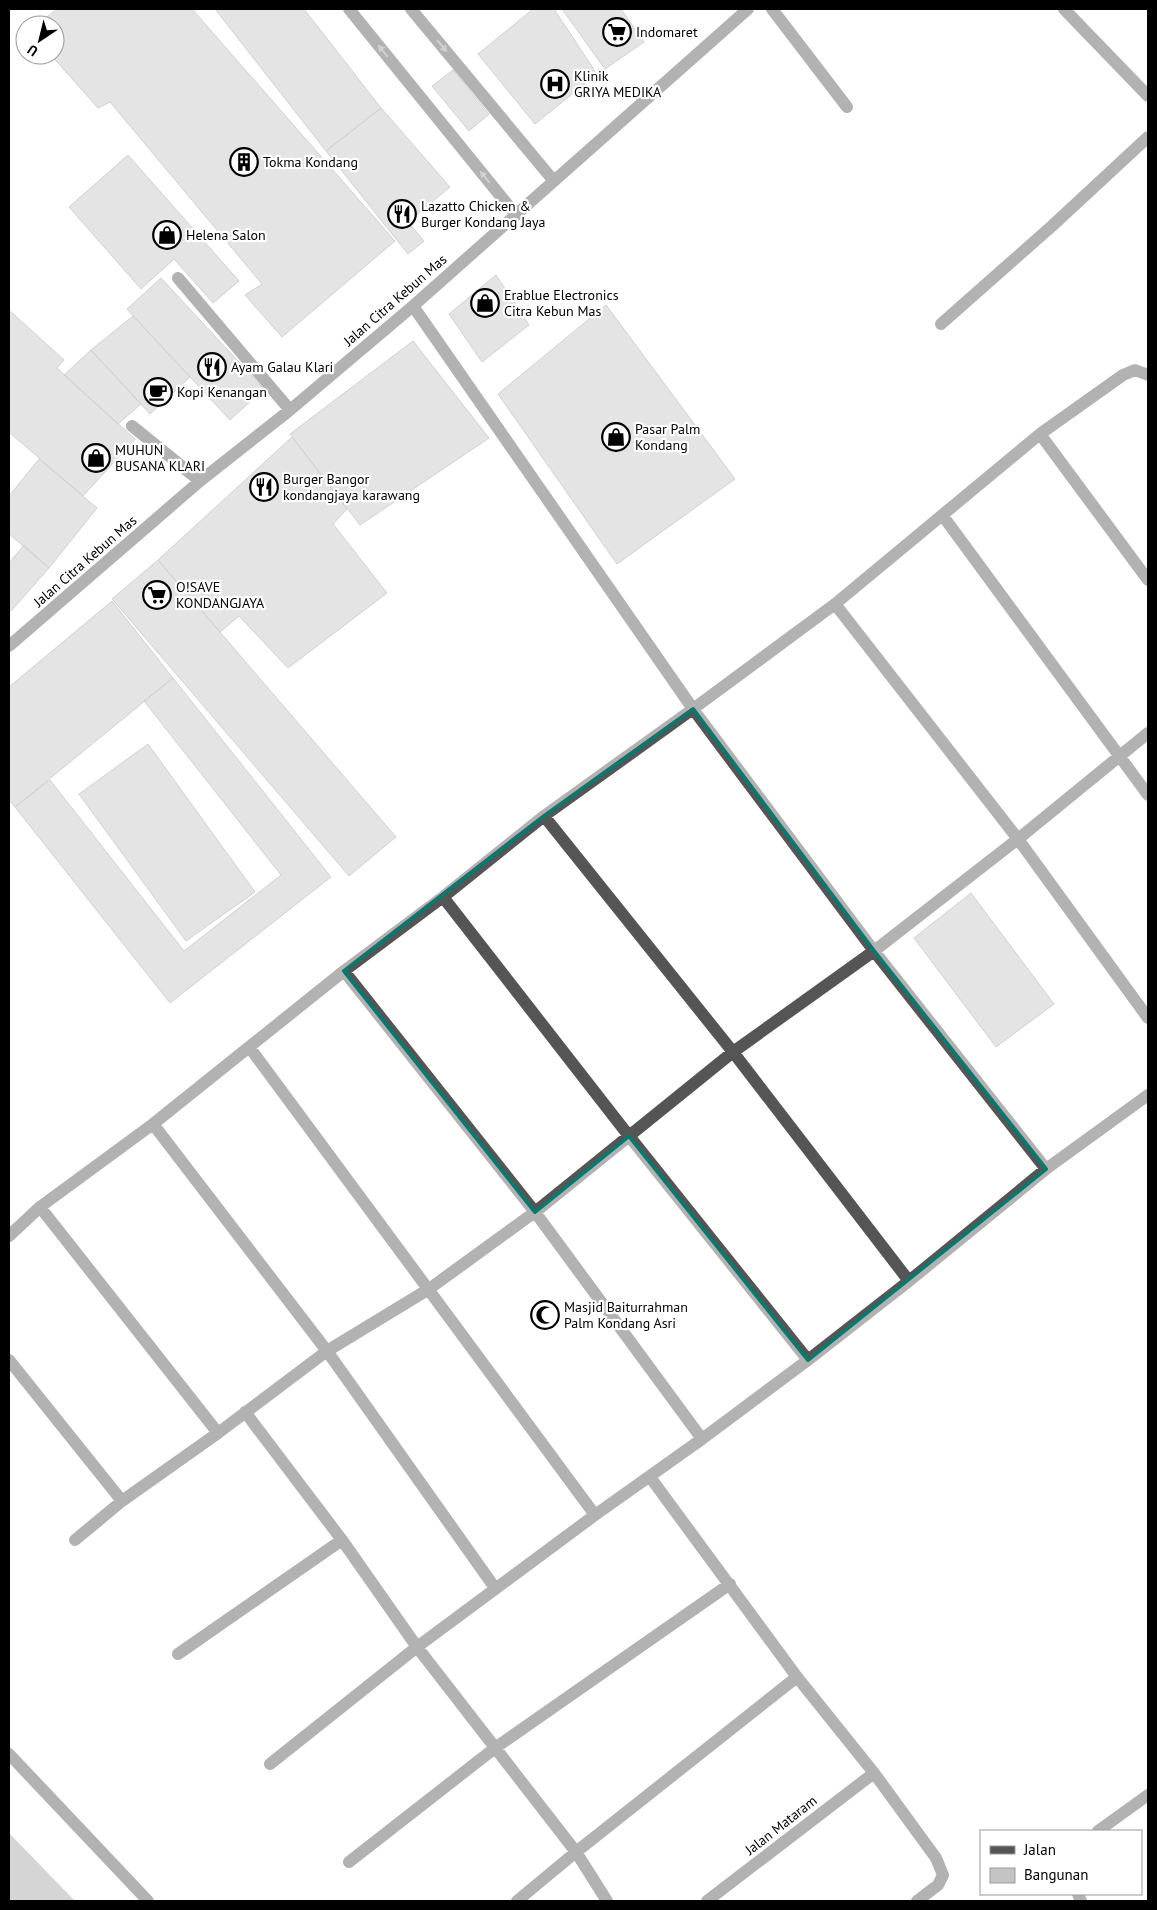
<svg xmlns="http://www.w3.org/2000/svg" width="1157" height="1910" font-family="'PT Sans',sans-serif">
	<rect width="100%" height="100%" fill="#fff"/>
	<path fill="#a3a3a3" d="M9,1833L75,1901H9Z"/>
	<path fill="#c4c4c4" stroke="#999" d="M57,9H192L395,241L282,337L245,295L262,284L110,102L98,108L51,55H55V25H37Z
		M215,9H304L381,108L326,151Z
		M533,9H554L597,74L535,124L478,54Z
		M562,9H621L644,42L605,69Z
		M453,70L489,114L469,131L432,86Z
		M381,108L450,187L408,222L424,241L408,254L326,151Z
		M128,155L239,281L213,303L174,259L141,289L69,207Z
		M496,275L529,325L482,362L449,314Z
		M161,278L264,389L230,420L127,309Z
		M606,305L735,479L617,564L498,394Z
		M9,310L64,360L57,368L135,439L83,496L9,432Z
		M133,316L190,377L150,414L91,350Z
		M413,341L489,438L360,525L290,434Z
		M91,350L141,404L118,424L64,375Z
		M292,437L347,509L333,524L387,593L288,668L239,616L220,632L158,560Z
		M39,459L97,508L49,568L9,534V496Z
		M24,545L49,568L11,611L9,609V563Z
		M158,560L396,837L349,876L112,599Z
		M112,601L173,678L15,807L9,800V687Z
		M173,678L331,877L170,1003L15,807L50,780L184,951L281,875L144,701Z
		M148,744L255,892L186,941L79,794Z
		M971,893L1054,1004L996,1047L914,938Z"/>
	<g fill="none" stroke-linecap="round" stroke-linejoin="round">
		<path stroke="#555" stroke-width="12" d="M349,9L516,215
			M411,9L553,180
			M772,9L847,107
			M1064,9L1148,96
			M178,278L290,410
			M413,306L693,709L874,951L1046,1169
			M941,324L1052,226L1148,137
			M132,426L200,481
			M1040,434L1148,580
			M943,516L1148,795
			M835,604L1018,839L1148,1018
			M9,646L200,481L290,410L413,306L748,9
			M544,816L733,1052L909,1281
			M443,897L629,1136L808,1360
			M344,971L535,1212L702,1439
			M250,1048L595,1515
			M153,1124L327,1351L495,1588
			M40,1207L218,1433
			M9,1236L40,1207L153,1124L344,971L443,897L544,816L693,709L835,604L1040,434L1123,375L1135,370L1148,375
			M9,1360L122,1501
			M245,1412L342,1540L417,1647L576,1852L607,1901
			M650,1477L797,1677L874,1773L936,1858L943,1875L938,1885L917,1901
			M75,1540L122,1501L218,1433L327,1351L429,1289L535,1212L733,1052L874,951L1018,839L1148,733
			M178,1654L342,1540
			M9,1754L148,1901
			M270,1764L417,1647L595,1515L702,1439L808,1360L909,1281L1046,1169L1148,1095
			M1098,1831L1148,1795
			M349,1862L495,1748L730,1584
			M1078,1894L1081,1901
			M517,1901L576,1852L797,1677
			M707,1901L874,1773"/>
	</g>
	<defs><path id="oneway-solid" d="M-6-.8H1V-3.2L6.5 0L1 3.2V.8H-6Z" transform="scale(1.25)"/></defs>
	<g fill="#999">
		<use href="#oneway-solid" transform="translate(442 46) rotate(50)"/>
		<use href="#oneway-solid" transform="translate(383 51) rotate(-129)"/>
		<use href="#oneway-solid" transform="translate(485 177) rotate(-129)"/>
	</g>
	<path d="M0 0H1157V1910H0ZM693,709L874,951L1046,1169L808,1360L629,1136L535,1212L344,971L544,816Z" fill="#fff" fill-opacity=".55" fill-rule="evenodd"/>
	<path fill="none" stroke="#0f766e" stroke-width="4" stroke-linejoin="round" d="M693,709L874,951L1046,1169L808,1360L629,1136L535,1212L344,971L544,816Z"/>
	<defs>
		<symbol id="supermarket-ring" viewBox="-11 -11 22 22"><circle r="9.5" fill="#fff" stroke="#000" stroke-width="1.5"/><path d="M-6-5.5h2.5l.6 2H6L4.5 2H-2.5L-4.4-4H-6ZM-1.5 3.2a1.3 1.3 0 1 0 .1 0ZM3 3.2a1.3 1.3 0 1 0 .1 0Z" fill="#000"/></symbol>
		<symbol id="hospital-ring" viewBox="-11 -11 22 22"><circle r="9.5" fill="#fff" stroke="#000" stroke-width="1.5"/><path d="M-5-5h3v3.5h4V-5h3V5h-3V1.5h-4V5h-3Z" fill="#000"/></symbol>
		<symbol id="building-ring" viewBox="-11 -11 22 22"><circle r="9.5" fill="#fff" stroke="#000" stroke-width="1.5"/><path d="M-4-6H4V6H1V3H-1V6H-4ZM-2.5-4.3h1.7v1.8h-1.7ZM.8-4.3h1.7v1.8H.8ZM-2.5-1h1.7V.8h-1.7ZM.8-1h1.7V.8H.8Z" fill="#000"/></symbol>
		<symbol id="restaurant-ring" viewBox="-11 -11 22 22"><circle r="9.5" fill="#fff" stroke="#000" stroke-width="1.5"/><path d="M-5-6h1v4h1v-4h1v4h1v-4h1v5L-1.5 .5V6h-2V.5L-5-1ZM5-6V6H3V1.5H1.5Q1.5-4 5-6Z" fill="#000"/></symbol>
		<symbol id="shop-ring" viewBox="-11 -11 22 22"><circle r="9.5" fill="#fff" stroke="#000" stroke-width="1.5"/><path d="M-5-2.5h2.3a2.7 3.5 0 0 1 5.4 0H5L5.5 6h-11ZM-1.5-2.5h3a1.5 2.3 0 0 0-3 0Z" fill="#000"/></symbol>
		<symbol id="cafe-ring" viewBox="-11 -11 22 22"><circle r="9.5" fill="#fff" stroke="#000" stroke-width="1.5"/><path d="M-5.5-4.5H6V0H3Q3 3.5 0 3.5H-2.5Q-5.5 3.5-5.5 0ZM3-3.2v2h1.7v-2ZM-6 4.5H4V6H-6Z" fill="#000"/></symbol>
		<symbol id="mosque-ring" viewBox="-11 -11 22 22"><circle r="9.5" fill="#fff" stroke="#000" stroke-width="1.5"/><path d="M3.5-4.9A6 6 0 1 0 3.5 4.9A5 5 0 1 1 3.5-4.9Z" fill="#000"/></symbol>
	</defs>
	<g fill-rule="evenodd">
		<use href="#supermarket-ring" x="601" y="16" width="32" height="32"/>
		<use href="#hospital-ring" x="539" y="68" width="32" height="32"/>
		<use href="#building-ring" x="228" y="146" width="32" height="32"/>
		<use href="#restaurant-ring" x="386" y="198" width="32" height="32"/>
		<use href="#shop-ring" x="151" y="219" width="32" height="32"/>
		<use href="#shop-ring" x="469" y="287" width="32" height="32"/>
		<use href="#restaurant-ring" x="196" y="351" width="32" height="32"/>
		<use href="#cafe-ring" x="142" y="376" width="32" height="32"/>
		<use href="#shop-ring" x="600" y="421" width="32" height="32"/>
		<use href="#shop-ring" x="80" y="442" width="32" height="32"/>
		<use href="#restaurant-ring" x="248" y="471" width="32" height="32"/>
		<use href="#supermarket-ring" x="141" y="579" width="32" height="32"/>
		<use href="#mosque-ring" x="529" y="1299" width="32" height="32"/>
	</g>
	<g text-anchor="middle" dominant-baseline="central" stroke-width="4.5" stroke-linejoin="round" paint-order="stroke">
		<g font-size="14" fill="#000" stroke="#fff" text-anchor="start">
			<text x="636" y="32">Indomaret</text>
			<text x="574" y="76">Klinik<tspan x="574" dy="16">GRIYA MEDIKA</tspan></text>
			<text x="263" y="162">Tokma Kondang</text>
			<text x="421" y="206">Lazatto Chicken &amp;<tspan x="421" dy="16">Burger Kondang Jaya</tspan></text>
			<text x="186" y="235">Helena Salon</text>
			<text x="504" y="295">Erablue Electronics<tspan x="504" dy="16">Citra Kebun Mas</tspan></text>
			<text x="231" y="367">Ayam Galau Klari</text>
			<text x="177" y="392">Kopi Kenangan</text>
			<text x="635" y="429">Pasar Palm<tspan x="635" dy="16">Kondang</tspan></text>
			<text x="115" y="450">MUHUN<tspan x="115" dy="16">BUSANA KLARI</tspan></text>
			<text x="283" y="479">Burger Bangor<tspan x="283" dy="16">kondangjaya karawang</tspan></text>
			<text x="176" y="587">O!SAVE<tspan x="176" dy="16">KONDANGJAYA</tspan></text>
			<text x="564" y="1307">Masjid Baiturrahman<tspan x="564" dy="16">Palm Kondang Asri</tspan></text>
		</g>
		<g font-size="14" fill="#000" stroke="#fff">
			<text transform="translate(395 300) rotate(-41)">Jalan Citra Kebun Mas</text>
			<text transform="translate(85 561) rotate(-41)">Jalan Citra Kebun Mas</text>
			<text transform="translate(781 1825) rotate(-38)">Jalan Mataram</text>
		</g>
	</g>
	<rect width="1157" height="1910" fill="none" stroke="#000000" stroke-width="20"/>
	<rect x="980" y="1830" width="162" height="65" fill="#ffffff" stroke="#999999"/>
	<rect x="990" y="1846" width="25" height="8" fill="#555555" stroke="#999999"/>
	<text x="1024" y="1855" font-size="15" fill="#000000">Jalan</text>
	<rect x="990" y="1868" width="25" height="15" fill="#c4c4c4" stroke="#999999"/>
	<text x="1024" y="1880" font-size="15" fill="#000000">Bangunan</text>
	<g transform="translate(40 40) rotate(215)"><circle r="24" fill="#ffffff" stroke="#999999"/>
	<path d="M0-4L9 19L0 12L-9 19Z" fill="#000000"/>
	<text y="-8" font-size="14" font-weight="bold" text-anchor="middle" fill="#000000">U</text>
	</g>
</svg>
